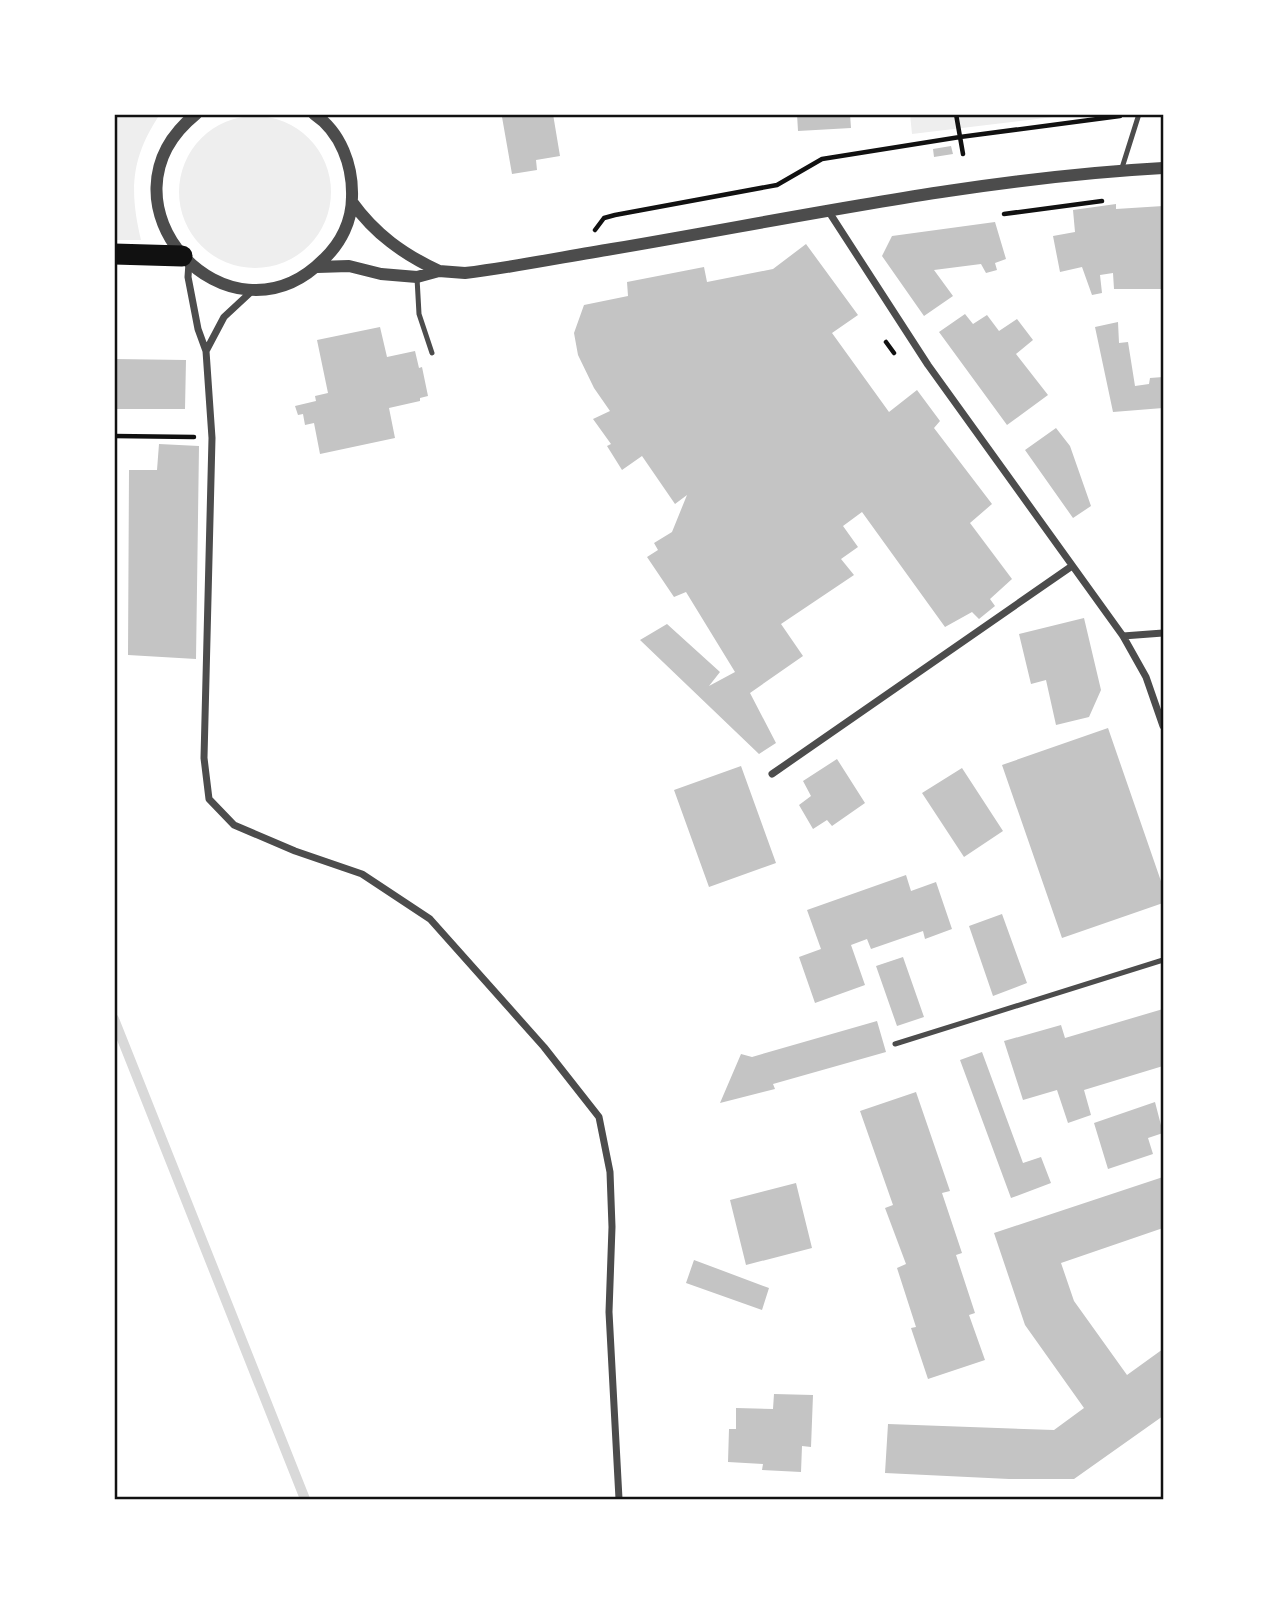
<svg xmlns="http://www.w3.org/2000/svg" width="1277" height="1613" font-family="'Varela Round',sans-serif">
	<rect width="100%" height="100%" fill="#fff"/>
	<path fill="#eee" d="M114,114H160C131,158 129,189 141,240H114Z
		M910,114H1078L912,134Z
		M179 192a76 76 0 1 1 152 0a76 76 0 1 1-152 0Z"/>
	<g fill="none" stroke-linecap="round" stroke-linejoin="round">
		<path stroke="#d9d9d9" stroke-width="10" d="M114,1019L305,1499"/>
	</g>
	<path fill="#c4c4c4" d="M524,114H553L560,156L536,160L537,170L512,174L502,117Z
		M797,114H850L851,128L798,131Z
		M951,146L953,154L934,157L933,149Z
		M1116,204V209L1163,206V289H1114L1113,273L1100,275L1102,293L1092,295L1082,267L1060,272L1053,236L1075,232L1073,210Z
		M995,222L1006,259L995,263L997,270L986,273L981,264L934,270L953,296L924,316L882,256L892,236Z
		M806,244L858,315L832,333L889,412L917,390L940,421L934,428L992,504L970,523L1012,579L990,599L995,606L979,619L972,612L945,627L862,512L843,526L858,547L841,559L854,575L781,624L803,656L750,693L776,743L759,754L640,640L667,624L720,672L709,686L735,672L686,592L674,597L647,557L658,550L654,543L672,532L687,495L675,504L642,456L622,470L607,446L611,444L593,419L610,411L594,388L578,355L574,333L584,305L628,296L627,282L704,267L707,282L773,269Z
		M965,314L973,324L987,315L999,331L1017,319L1033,340L1016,354L1048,395L1007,425L939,332Z
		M1118,322L1119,343L1128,342L1135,386L1149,384L1150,378L1163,377V408L1113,412L1095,327Z
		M380,327L387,357L415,351L419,368L422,367L428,396L420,398V401L389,408L395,438L320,454L314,423L305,425L303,414L298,415L295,406L316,401L315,396L328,393L317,340Z
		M114,359L186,360L185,409H114Z
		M1056,428L1070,446L1091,506L1073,518L1025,450Z
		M159,444L199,446L196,659L128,655L129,470H157Z
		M1084,618L1101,690L1089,717L1056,725L1046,680L1031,684L1019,634Z
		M1108,728L1163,887V903L1062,938L1002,765Z
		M837,759L865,803L832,826L827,820L813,829L799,805L811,796L803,781Z
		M741,766L776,863L709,887L674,790Z
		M962,768L1003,831L964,857L922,793Z
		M906,875L911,891L936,882L952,929L925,939L923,931L871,949L867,939L851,945L865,985L815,1003L799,957L821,949L807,910Z
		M1002,914L1027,983L993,996L969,926Z
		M903,957L924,1017L897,1026L876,966Z
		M1163,1009V1066L1084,1090L1091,1115L1068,1123L1057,1090L1023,1100L1004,1041L1061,1025L1065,1038Z
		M877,1021L886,1052L773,1084L775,1089L720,1103L741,1054L752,1057Z
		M982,1052L1023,1163L1041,1157L1051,1183L1011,1198L960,1060Z
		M916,1092L950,1191L942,1193L962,1253L956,1255L975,1313L969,1315L985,1360L928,1379L911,1328L916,1327L897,1268L906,1264L885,1208L893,1205L860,1111Z
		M1155,1102L1163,1133L1148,1138L1153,1154L1108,1169L1094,1123Z
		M1163,1177V1228L1061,1263L1074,1301L1127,1375L1163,1349V1416L1074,1479H1009L885,1473L888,1424L1054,1430L1084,1408L1025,1325L994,1233Z
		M796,1183L812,1248L746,1265L730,1200Z
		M694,1260L769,1288L762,1310L686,1283Z
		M774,1394L813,1395L811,1447L802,1446L801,1472L762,1470L763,1464L728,1462L729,1429H736V1408L773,1409Z"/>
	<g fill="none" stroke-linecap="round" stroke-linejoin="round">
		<path stroke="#111" stroke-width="4.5" d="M956,114L963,154
			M1004,214L1102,201
			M595,230L604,218L615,215L777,185L822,159L960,137L1120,116
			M886,342L894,353
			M114,436L194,437"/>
		<path stroke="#4c4c4c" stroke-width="5" d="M1121,171L1139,114
			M417,278L419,314L432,353
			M895,1044L1163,960"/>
		<path stroke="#4c4c4c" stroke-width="7" d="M829,212L928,365L1123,636L1146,677L1163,726
			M189,263L188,277L198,329L206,351L212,438L204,758L209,799L234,825L295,851L362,874L430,919L544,1047L599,1117L610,1172L612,1227L609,1312L619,1499
			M206,351L224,317L252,291
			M1123,636L1163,633
			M772,774L1072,566"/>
		<path stroke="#4c4c4c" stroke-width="12" d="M196,114C87,202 228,356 324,259C341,243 352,221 352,197C353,166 341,132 314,114
			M352,202C375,234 403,254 439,271
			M317,267L349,266L381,274L417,277L439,271L465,273C515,267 563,257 612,249C795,218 978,178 1163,168"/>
		<path stroke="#111" stroke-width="21" d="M114,254L182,256"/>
	</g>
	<rect width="1277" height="1613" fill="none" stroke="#ffffff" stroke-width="231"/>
	<rect x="116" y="116" width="1046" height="1382" fill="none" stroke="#111" stroke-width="2.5"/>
</svg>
